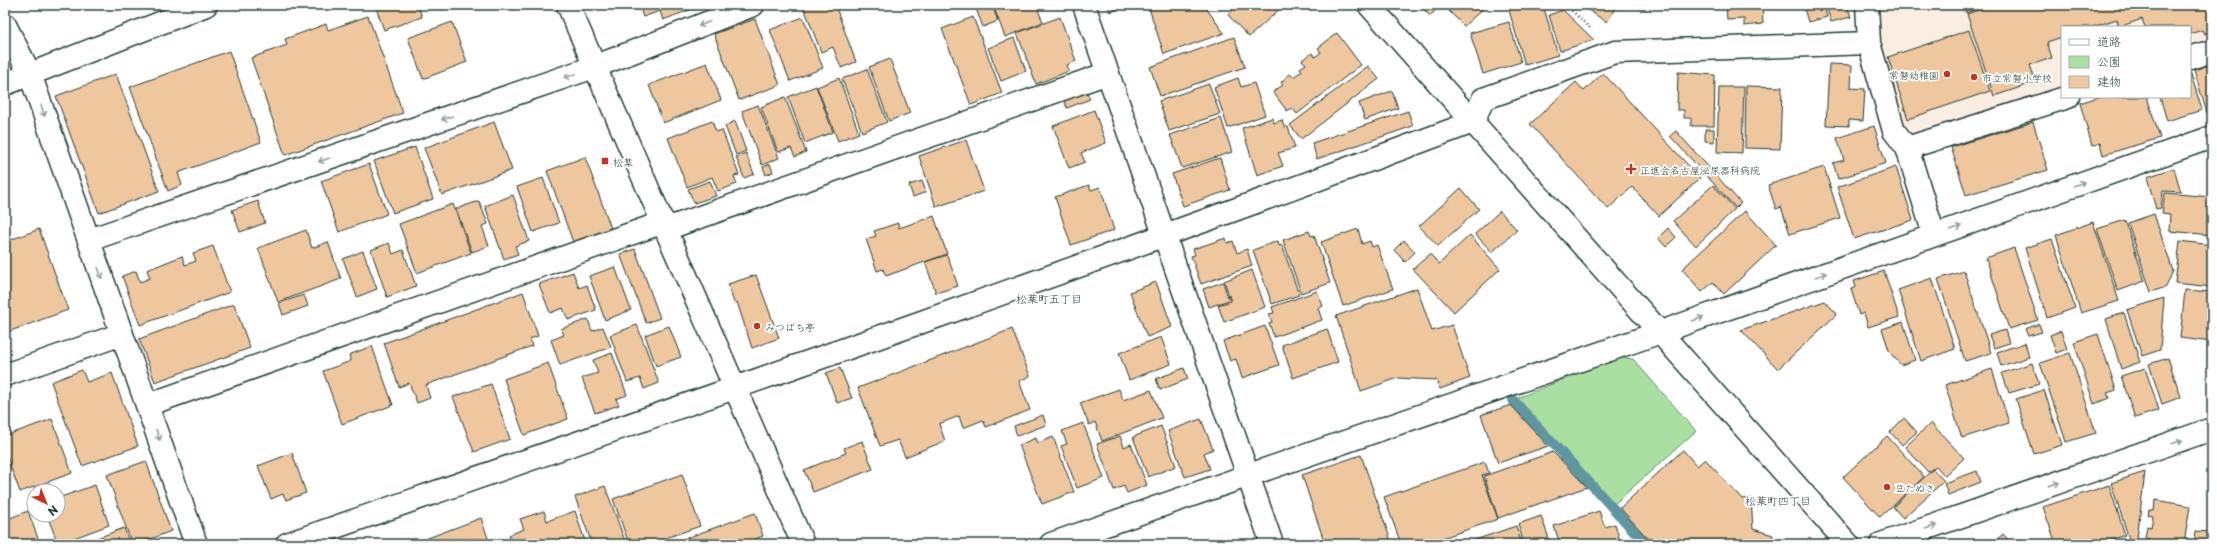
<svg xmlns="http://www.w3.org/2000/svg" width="2217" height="549" font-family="'Playpen Sans','Klee One',sans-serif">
	<rect width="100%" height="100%" fill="#fff"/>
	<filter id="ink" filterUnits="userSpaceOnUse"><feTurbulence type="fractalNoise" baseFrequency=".025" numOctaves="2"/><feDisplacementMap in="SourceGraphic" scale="8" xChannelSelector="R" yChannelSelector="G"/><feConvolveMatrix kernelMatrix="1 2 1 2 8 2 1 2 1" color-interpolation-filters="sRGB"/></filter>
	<g filter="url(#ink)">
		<path fill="#faeee2" d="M1878,5H2212V43L2190,50V27H2062V90L1911,137L1901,128L1883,63Z"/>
		<path fill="#aadfa2" stroke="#648e6b" d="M1617,357L1633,359L1696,431L1611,507L1513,400Z"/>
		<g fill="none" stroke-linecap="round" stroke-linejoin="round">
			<path stroke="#5e96a1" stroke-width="10" d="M1513,400L1646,544"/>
		</g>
		<path fill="#efc79f" stroke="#1f3d34" d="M375,5H418L422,17L384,30Z
			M639,5H700V6L663,20L660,11L643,17Z
			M803,5H835L856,62L841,68L833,47L821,52Z
			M978,5H992L998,21L983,27L975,6Z
			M993,5H1036L1043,22L1005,37Z
			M1108,5H1129L1110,12Z
			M1148,5H1204L1224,33L1164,54Z
			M1232,5H1284L1249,37L1228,15L1235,8Z
			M1420,5H1441L1430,16Z
			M1447,5H1487L1464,26L1445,7Z
			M1514,5H1543L1558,55L1525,65L1508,7Z
			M1580,5H1617L1607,22Z
			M1726,5H1762L1763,24L1744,26V19L1727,20Z
			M1803,5H1824L1827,17L1808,22Z
			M1826,5H1847L1851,17L1831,22Z
			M1963,5H1975L1976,9L1966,13Z
			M1993,5H2212V31L2204,34L2202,30L2190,34V27H2145L2142,19L2119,27L2117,19L2092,27H2062V37L2047,42L2052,58L2030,65L2036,82L1994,96L1967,14Z
			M1563,10L1594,40L1560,51L1549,15Z
			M368,16L403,113L285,155L251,58L287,45L285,39L326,24L328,30Z
			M803,17L823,68L790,81L770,30Z
			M973,17L1002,93L971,105L942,29Z
			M1060,17L1076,61L1067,65L1069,71L1036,84L1017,33Z
			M755,19L780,85L739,100L714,34Z
			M452,22L467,62L423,79L408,38Z
			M1509,22L1521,62L1483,74L1470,33Z
			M1969,30L1990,91L1908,119L1888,57Z
			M1337,33L1361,65L1297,114L1292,108L1287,111L1273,92L1283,85L1281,82L1290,74L1293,77L1302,71L1300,68L1306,64L1302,60L1312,53L1315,57L1321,52L1318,48Z
			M1234,37L1245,67L1160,96L1150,67Z
			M1014,38L1026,71L1001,81L988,48Z
			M229,51L261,142L178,173L182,185L168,191L130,87Z
			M890,59L910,113L889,121L869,67Z
			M707,63L721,100L663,123L649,85Z
			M1829,64L1852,65L1851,88L1865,89L1863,121L1849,120V126L1826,125Z
			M2212,64V112L2207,113L2194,70Z
			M1368,66L1379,79L1301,139L1290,125Z
			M867,69L887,122L862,132L842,79Z
			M2190,71L2202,110L2167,121L2160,97H2190Z
			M1678,72L1715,75L1714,126H1691V118H1684V110H1677Z
			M1603,73L1700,178L1659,216L1632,187L1608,209L1530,124L1576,82L1584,91Z
			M116,74L159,191L99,213L56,96Z
			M839,78L859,133L838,141L817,87Z
			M1238,78L1241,87L1254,83L1265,115L1228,128L1214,87Z
			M1209,84L1220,114L1169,131L1159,101Z
			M816,86L833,132L805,143L788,97Z
			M1746,86L1782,87L1780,149L1745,148Z
			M1719,87H1744L1742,153L1717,152Z
			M1086,90L1090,99L1067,108L1063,98Z
			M1392,91L1398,108L1365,120L1359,103Z
			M785,97L806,152L795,157L791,148L778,152L761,107Z
			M2098,97H2147L2160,138L2103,155L2100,143L2092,146L2080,103Z
			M758,105L779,158L762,165L742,111Z
			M1094,110L1106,143L1081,153L1085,162L1069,168L1053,126Z
			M1408,111L1413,126L1317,159L1312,143Z
			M1221,118L1232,152L1182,168L1170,135Z
			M1272,118L1274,123L1282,120L1284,127H1288L1295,148L1278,153L1283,166L1257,175L1242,128Z
			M712,121L716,132L722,130L739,175L734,176L737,184L718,191L712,177L687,187L668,138Z
			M735,121L746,151L736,155L725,126Z
			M494,122L512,170L442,195L424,148Z
			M2033,122L2048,170L1966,195L1951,147Z
			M1874,126L1886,163L1838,179L1833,163L1844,160L1837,138Z
			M1705,129H1714V142L1705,141Z
			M1676,131L1741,203L1736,208L1670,136Z
			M966,140L984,191L936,207L919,156Z
			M415,147L433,199L393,213L374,161Z
			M746,153L754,174L744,178L736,157Z
			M585,157L611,228L573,242L547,171Z
			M1220,158L1230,190L1183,206L1172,174Z
			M369,164L387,214L339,232L321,181Z
			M770,164L773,172L766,175L763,167Z
			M1824,167L1840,218L1790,234L1781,207L1776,209L1768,185Z
			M1896,167L1913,220L1854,239L1837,187Z
			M2174,168L2181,192L2163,191L2161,208L2156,209L2147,177Z
			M543,178L559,223L533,232L517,187Z
			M710,181L716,196L694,203L688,189Z
			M922,181L926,192L913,197L909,185Z
			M1089,185L1091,190L1100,187L1114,230L1071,245L1055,197Z
			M1713,185L1735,209L1696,246L1673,221Z
			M1461,188L1479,209L1438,246L1419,226Z
			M2165,193L2212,197V235L2169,231L2170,214L2162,213Z
			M513,195L529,241L515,246L518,254L504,259L485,206Z
			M258,201L265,223L240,232L232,210Z
			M479,201L488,224L482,226L489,246L472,252L456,209Z
			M453,204L471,253L417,273L399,224Z
			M1500,211L1517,230L1492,252L1475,234Z
			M1745,211L1776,245L1724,294L1713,282L1702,292L1682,269Z
			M2154,214L2173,271L2166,287L2151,292L2128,223Z
			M934,216L947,254L886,276L883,269L877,271L866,239L876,236L874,231L898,223L899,228Z
			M2125,220L2145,281L2118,291L2097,229Z
			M2093,222L2119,301L2081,313L2056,235Z
			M1668,228L1676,237L1666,247L1658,238Z
			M39,229L68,310L5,333V242Z
			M1358,229L1362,244L1370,241L1372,247L1377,245L1393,289L1343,306L1321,242Z
			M306,230L312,248L328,242L341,279L278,302L258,248Z
			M1309,231L1311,236L1314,235L1330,283L1301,293L1283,240Z
			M1470,235L1500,269L1454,312L1413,269L1430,254L1439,264Z
			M1226,238L1227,243L1233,241L1237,253L1247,249L1252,266L1201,284L1191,256L1195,255L1193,249Z
			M2052,239L2075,308L2047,318L2025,248Z
			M1404,240L1415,252L1405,262L1394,250Z
			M1278,241L1279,246L1282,245L1299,295L1272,304L1253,250Z
			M2180,241L2212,245V287L2175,283Z
			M389,243L393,254L403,250L416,286L387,297L371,250Z
			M213,246L230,292L140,325L122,276L136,271L140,282L150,278L147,270L182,256L185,265L196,261L193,253Z
			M2014,248L2038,320L2009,329L1986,258Z
			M635,249L660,318L646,323L620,254Z
			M363,251L377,289L357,297L343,259Z
			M947,255L958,286L936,293L925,262Z
			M615,267L631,310L605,320L589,276Z
			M1252,270L1265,307L1224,322L1218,305L1231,301L1224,281Z
			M1884,271L1899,317L1868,327L1864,313L1859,315L1851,289L1856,287L1854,281Z
			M1964,271L1991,353L1965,361L1938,279Z
			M573,272L579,288L587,285L596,310L568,320L563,308L550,313L539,284Z
			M756,275L779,338L752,348L737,302L734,303L728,284Z
			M1932,278L1955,349L1921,361L1898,290Z
			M1156,282L1172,327L1147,337L1130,292Z
			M1223,282L1229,300L1209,307L1203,289Z
			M1417,288L1432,331L1452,325L1470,378L1440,389L1436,380L1398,378L1361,391L1336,316Z
			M2185,290L2212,292V342L2180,338Z
			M1317,291L1323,306L1318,308L1322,320L1274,337L1269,323L1272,322L1269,314L1274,313L1272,307Z
			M523,292L538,336L530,339L532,346L426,385L430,398L417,403L409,383L399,387L384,343Z
			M304,295L308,306L283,315L279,303Z
			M2164,298L2160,350L2142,356L2127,310Z
			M1825,301L1837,314L1778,369L1741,330Z
			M234,304L250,348L155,382L139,339Z
			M2124,313L2140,362L2121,369L2106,319Z
			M588,319L592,331L603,327L611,347L560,365L551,340L564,335L561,329Z
			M1903,322L1915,360L1901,365L1890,353L1882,329Z
			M2039,324L2042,332L2028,336L2025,329Z
			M637,325L659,383L644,389L640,378L627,382L610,335Z
			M669,326L681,357L656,366L645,335Z
			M1265,326L1279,365L1242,378L1236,359L1230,361L1223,341Z
			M1012,329L1030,376L1019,381L1030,410L986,427L983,420L963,428L959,416L939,424L945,441L905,457L898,440L880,446L858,388Z
			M1327,329L1338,362L1293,378L1282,345Z
			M2005,330L2009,343L1994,348L1989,335Z
			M2061,331L2067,349L2056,353L2050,335Z
			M2098,334L2116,390L2107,393L2109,398L2094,404L2074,342Z
			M1161,337L1171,364L1129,380L1119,353Z
			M2025,343L2029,357L2001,366L1997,352Z
			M372,346L393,405L342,424L323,371L351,361L349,355Z
			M612,353L627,395L616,399L619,405L595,413L582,378L598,373L593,360Z
			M2070,353L2096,433L2066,442L2040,363Z
			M2168,358L2181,397L2162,404L2149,364Z
			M548,363L568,419L524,435L504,379Z
			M2032,363L2039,384L2009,393L2002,373Z
			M840,368L852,398L837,403L826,373Z
			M1184,368L1188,379L1160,390L1156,379Z
			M2145,368L2159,410L2135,418L2121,376Z
			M1992,369L2009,423L1962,438L1945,385Z
			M82,370L87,382L112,373L138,446L82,466L51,382Z
			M491,384L510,439L474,452L453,397Z
			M1119,389L1123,400L1151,390L1162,418L1102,441L1095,422L1089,425L1080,403Z
			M2044,390L2062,445L2034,454L2016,399Z
			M1511,405L1548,446L1498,463L1481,415Z
			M1043,415L1046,425L1017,436L1014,426Z
			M1904,418L1917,432L1902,445L1890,432Z
			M52,419L72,473L20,492L5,452V436Z
			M1201,419L1213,449L1204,453L1210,469L1185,477L1168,431Z
			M1083,423L1104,478L1077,488L1061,446L1067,444L1062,431Z
			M1931,423L1964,458L1945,476L1936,466L1928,472L1905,447Z
			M1161,426L1176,466L1148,477L1133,437Z
			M1120,436L1124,447L1131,444L1147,485L1127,493L1124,486L1114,490L1097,444Z
			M1887,436L1924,477L1880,517L1843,477Z
			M1053,437L1074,492L1042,504L1019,445L1036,438L1038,443Z
			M862,441L873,469L813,492L804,470L846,453L844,448Z
			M1683,450L1697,466L1705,459L1742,499L1751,498L1753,529L1773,535L1771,544H1653L1620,508Z
			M1553,452L1587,487L1498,518L1484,476Z
			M292,453L306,493L286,500L283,494L271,499L258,466Z
			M1361,455L1392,544H1325L1302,475Z
			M146,461L171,531L138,544H132L107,475Z
			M1485,462L1489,473L1482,475L1498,519L1425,544H1401L1384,497Z
			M1933,469L1944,481L1903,518L1893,507Z
			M1977,471L1981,482L1948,495L1944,483Z
			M2145,472L2137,539L2130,542L2111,483Z
			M682,474L700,526L649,544H629L613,499Z
			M95,485L109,525L58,544L47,515H58V498Z
			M2109,485L2125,535L2105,542V544H2056L2043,507Z
			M605,486L626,544H592L575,497Z
			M2155,500L2190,506L2184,544H2148L2149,539L2145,538L2147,526L2151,527L2153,516L2148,515L2149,510H2154Z
			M28,511L40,544H5V520Z
			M544,511L547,521L575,511L586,544H512L509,535L524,529L520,519Z
			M1599,511L1605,527L1615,524L1621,544H1560L1554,526Z
			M755,513L763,536L742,544H679L678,541Z
			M1541,516L1551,544H1524L1518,524Z
			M481,518L490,544H412Z
			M1516,526L1522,544H1463Z
			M124,528L130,544H81Z
			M2211,528L2212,544H2194L2196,531L2210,532Z
			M2003,534L2012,544H1992Z"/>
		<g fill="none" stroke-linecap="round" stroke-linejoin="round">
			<defs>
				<path id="minor" d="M1084,5L1272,544
					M1867,5L1869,43L1894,131L1907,148L1934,235
					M5,25L30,74L196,544
					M2190,58L2212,51
					M5,84L206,5
					M1907,148L2068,97
					M666,229L1108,73
					M89,240L594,67L753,5
					M5,375L122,334
					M147,405L664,222
					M287,544C683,406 1080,269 1473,122L1483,99L1615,52L1869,43
					M1051,544L1661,332L2212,137
					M1881,544L2212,429"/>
				<path id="tertiary" d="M568,5L803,544
					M1369,5L1848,544"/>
			</defs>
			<use href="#minor" stroke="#1f3d34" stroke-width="25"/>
			<use href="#tertiary" stroke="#1f3d34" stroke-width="25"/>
			<path stroke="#1f3d34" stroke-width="2.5" stroke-dasharray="1 3" stroke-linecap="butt" d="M1566,5L1592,30"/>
			<use href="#minor" stroke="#fff" stroke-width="22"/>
			<use href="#tertiary" stroke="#fff" stroke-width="22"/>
		</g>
		<defs><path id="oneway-shaft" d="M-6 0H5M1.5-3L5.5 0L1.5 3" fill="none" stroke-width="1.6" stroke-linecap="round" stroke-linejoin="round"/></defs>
		<g stroke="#8f9e9a">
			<use href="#oneway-shaft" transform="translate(704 24) rotate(159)"/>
			<use href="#oneway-shaft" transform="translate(570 76) rotate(161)"/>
			<use href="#oneway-shaft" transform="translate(43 111) rotate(71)"/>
			<use href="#oneway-shaft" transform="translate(447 118) rotate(161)"/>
			<use href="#oneway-shaft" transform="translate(324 160) rotate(161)"/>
			<use href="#oneway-shaft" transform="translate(2079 184) rotate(-20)"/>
			<use href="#oneway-shaft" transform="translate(1956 228) rotate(-20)"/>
			<use href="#oneway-shaft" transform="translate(100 273) rotate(71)"/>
			<use href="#oneway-shaft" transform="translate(1821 275) rotate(-19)"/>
			<use href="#oneway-shaft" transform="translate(1698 319) rotate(-19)"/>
			<use href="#oneway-shaft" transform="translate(158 435) rotate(71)"/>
			<use href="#oneway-shaft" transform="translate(2177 442) rotate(-19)"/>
			<use href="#oneway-shaft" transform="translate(2054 484) rotate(-19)"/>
			<use href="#oneway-shaft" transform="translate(1931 527) rotate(-19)"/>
		</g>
	</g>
	<g fill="#c8321e" stroke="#fff" stroke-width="1.5">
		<circle cx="1947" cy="74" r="4"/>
		<circle cx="1974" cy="77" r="4"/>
		<rect x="601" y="157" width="8" height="8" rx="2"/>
		<path d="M1629 163h4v4h4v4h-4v4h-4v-4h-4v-4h4z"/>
		<circle cx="757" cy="326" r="4"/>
		<circle cx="1887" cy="487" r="4"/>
	</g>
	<g text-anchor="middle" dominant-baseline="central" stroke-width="3.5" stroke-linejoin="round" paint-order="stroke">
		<g font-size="10" fill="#1f3d34" stroke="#fff" text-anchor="start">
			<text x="1939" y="74" text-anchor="end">常磐幼稚園</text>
			<text x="1982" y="77">市立常磐小学校</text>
			<text x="613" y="161">松葉</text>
			<text x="1640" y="169">正進会名古屋泌尿器科病院</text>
			<text x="765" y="326">みつばち亭</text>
			<text x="1895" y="487">豆たぬき</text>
		</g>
		<g font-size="11" fill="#1f3d34" stroke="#fff">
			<text x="1049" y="298">松葉町五丁目</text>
			<text x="1778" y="500">松葉町四丁目</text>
		</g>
	</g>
	<rect width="2217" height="549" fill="none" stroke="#fff" stroke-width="20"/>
	<rect x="10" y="10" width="2197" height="529" fill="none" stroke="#1f3d34" stroke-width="1.5" filter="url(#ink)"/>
	<rect x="2061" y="26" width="130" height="72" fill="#ffffff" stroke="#a5b1ae"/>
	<rect x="2069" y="39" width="20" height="6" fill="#ffffff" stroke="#a5b1ae"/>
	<text x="2097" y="46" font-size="12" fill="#1f3d34">道路</text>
	<rect x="2069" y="56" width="20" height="12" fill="#aadfa2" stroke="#a5b1ae"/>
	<text x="2097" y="66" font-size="12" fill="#1f3d34">公園</text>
	<rect x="2069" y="76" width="20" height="12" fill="#efc79f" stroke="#a5b1ae"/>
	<text x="2097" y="86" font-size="12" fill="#1f3d34">建物</text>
	<g transform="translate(46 503) rotate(137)"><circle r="19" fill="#ffffff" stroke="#a5b1ae"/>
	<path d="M0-3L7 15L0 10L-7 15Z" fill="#c8321e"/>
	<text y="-6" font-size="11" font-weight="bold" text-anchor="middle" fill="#1f3d34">N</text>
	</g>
</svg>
